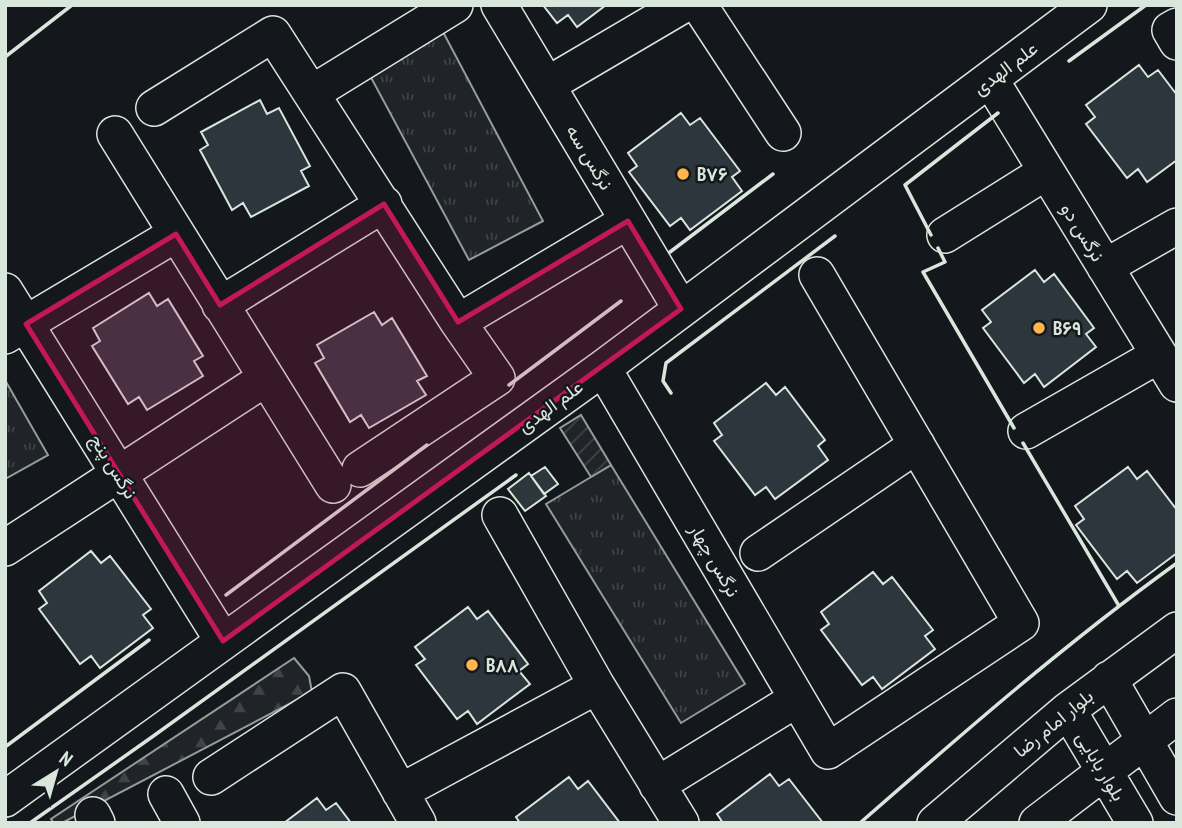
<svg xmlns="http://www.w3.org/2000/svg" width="1182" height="828" font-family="'PT Sans Narrow',Vazirmatn,sans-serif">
	<defs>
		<pattern id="grass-tufts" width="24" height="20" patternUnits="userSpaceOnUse" patternTransform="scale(1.75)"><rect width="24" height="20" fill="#202428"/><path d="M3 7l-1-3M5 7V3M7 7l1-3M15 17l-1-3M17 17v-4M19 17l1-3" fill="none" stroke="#404447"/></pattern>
		<pattern id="forest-firs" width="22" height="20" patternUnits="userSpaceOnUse" patternTransform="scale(1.75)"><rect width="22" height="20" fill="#202428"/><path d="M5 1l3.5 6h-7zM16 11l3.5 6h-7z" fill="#404447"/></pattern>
		<pattern id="garden-furrows" width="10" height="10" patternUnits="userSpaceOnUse" patternTransform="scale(1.75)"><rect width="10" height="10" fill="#202428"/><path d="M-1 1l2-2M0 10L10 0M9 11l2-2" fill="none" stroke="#404447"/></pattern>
	</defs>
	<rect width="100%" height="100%" fill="#14181c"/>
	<path fill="url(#grass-tufts)" stroke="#939e99" stroke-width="2" d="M442,30L543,221L469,260L367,70Z
		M5,380L48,455L5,479Z
		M611,465L745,684L681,723L546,504Z"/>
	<path fill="url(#forest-firs)" stroke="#939e99" stroke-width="2" d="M294,658L309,676L312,692L62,823H54L51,819Z"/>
	<path fill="url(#garden-furrows)" stroke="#939e99" stroke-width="2" d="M581,415L611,465L591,477L560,428Z"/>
	<path fill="#2c363c" stroke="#d8e6dc" stroke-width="2" d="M543,5H606L577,27L568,15L557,23Z
		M1139,65L1148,77L1158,70L1177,95V160L1147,182L1138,169L1127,178L1086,124L1095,117L1086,105Z
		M260,100L267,114L279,108L310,166L301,171L309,186L251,217L243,203L232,210L200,150L208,145L201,132Z
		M681,113L690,125L700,118L740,171L732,177L742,191L690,230L681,218L670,226L629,172L637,166L628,153Z
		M1035,270L1044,282L1054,274L1094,328L1086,334L1096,347L1044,387L1035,374L1024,383L983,328L991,322L982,310Z
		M149,293L157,306L168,299L203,356L194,361L203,376L147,410L139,397L128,404L92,346L100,341L93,328Z
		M374,312L382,325L392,318L427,376L417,381L426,395L369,428L361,415L350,422L315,363L324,358L317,345Z
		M766,383L776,395L785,387L825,440L818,446L828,460L775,499L766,487L755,495L714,441L722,435L714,423Z
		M545,467L558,484L544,494L531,476Z
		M1128,467L1137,479L1147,471L1177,510V553L1137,583L1127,571L1117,579L1076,525L1084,519L1075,506Z
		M529,473L546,496L525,511L508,489Z
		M91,551L101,563L110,556L151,609L143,615L153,628L100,668L91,656L80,664L39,609L47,603L39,591Z
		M873,572L883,584L892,577L933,630L925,636L935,649L882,689L873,677L862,685L821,630L829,624L821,612Z
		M468,607L477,619L488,611L528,664L519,671L530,684L477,724L468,711L457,719L416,665L425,659L415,647Z
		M770,774L779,786L789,779L823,823H723L717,814Z
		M569,777L578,789L588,781L620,823H520L516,817Z
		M317,798L326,810L336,803L351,823H284Z"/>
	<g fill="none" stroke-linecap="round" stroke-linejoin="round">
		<defs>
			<path id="minor" d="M499,5L681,309
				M699,5L783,133
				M1177,26L1170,30L1177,42
				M990,79L1177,384
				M547,85L683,5
				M312,93L455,5
				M154,108L273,34L458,322L497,378L360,469
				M115,134L333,485
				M945,235L1046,172
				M1105,267L1177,226
				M5,291L223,641
				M220,305L384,204
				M458,322L628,221
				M5,336L176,234
				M603,368L828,751L1021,623L817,275
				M1026,431L1159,355
				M500,515L597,686L681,823
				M5,548L266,378
				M758,553L917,445
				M1109,679L1177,797
				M1068,710L1135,823
				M211,777L343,691L418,823
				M657,785L797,699
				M400,792L597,686
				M166,794L182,823
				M5,799L603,368L1089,5
				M93,815L97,823
				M935,823L1068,710L1177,630
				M1037,823L1177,716"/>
		</defs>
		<use href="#minor" stroke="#d8e6dc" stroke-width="38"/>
		<use href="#minor" stroke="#14181c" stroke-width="35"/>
		<path stroke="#d8e6dc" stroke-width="3.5" d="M5,57L72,5
			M1069,61L1146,5
			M931,235L905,185L998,113
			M938,248L945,262L923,272L1014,428
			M670,252L773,174
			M509,385L621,301
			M671,393L663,381L666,363L835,236
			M1023,443L1119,606
			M226,595L427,445
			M5,747L149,640
			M30,823L152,737L516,475
			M860,823C963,733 1066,643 1177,563"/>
	</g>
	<path fill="#c2185b" fill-opacity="0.2" stroke="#c2185b" stroke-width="5" stroke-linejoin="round" d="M384,204L458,322L628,221L681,309L223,641L26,324L176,234L220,305Z"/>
	<g fill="#ffb74d" stroke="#14181c" stroke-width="2.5">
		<circle cx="683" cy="174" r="7"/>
		<circle cx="1039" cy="328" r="7"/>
		<circle cx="472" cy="665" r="7"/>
	</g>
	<g text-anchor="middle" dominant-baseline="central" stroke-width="5" stroke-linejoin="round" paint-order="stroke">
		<g font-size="19" fill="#d8e6dc" stroke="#14181c">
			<text transform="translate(1005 68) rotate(-37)">علم الهدی</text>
			<text transform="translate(590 157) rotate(59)">نرگس سه</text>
			<text transform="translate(1083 232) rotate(58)">نرگس دو</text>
			<text transform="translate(550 406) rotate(-36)">علم الهدی</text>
			<text transform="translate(114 466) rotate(58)">نرگس پنج</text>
			<text transform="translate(715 560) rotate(60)">نرگس چهار</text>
			<text transform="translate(1053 723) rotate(-39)">بلوار امام رضا</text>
			<text transform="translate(1101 766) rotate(59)">بلوار بابایی</text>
		</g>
		<g font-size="19" font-weight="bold" fill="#d8e6dc" stroke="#14181c" text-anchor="start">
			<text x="697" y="174">B۷۶</text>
			<text x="1053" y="328">B۶۹</text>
			<text x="486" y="665">B۸۸</text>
		</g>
	</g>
	<rect width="1182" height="828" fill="none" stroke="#d8e6dc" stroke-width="14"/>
	<g transform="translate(56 772) rotate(37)" stroke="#14181c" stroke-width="5" paint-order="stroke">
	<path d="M0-5L12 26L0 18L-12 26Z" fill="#d8e6dc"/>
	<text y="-10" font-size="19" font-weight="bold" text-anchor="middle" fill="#d8e6dc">N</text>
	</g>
</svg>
